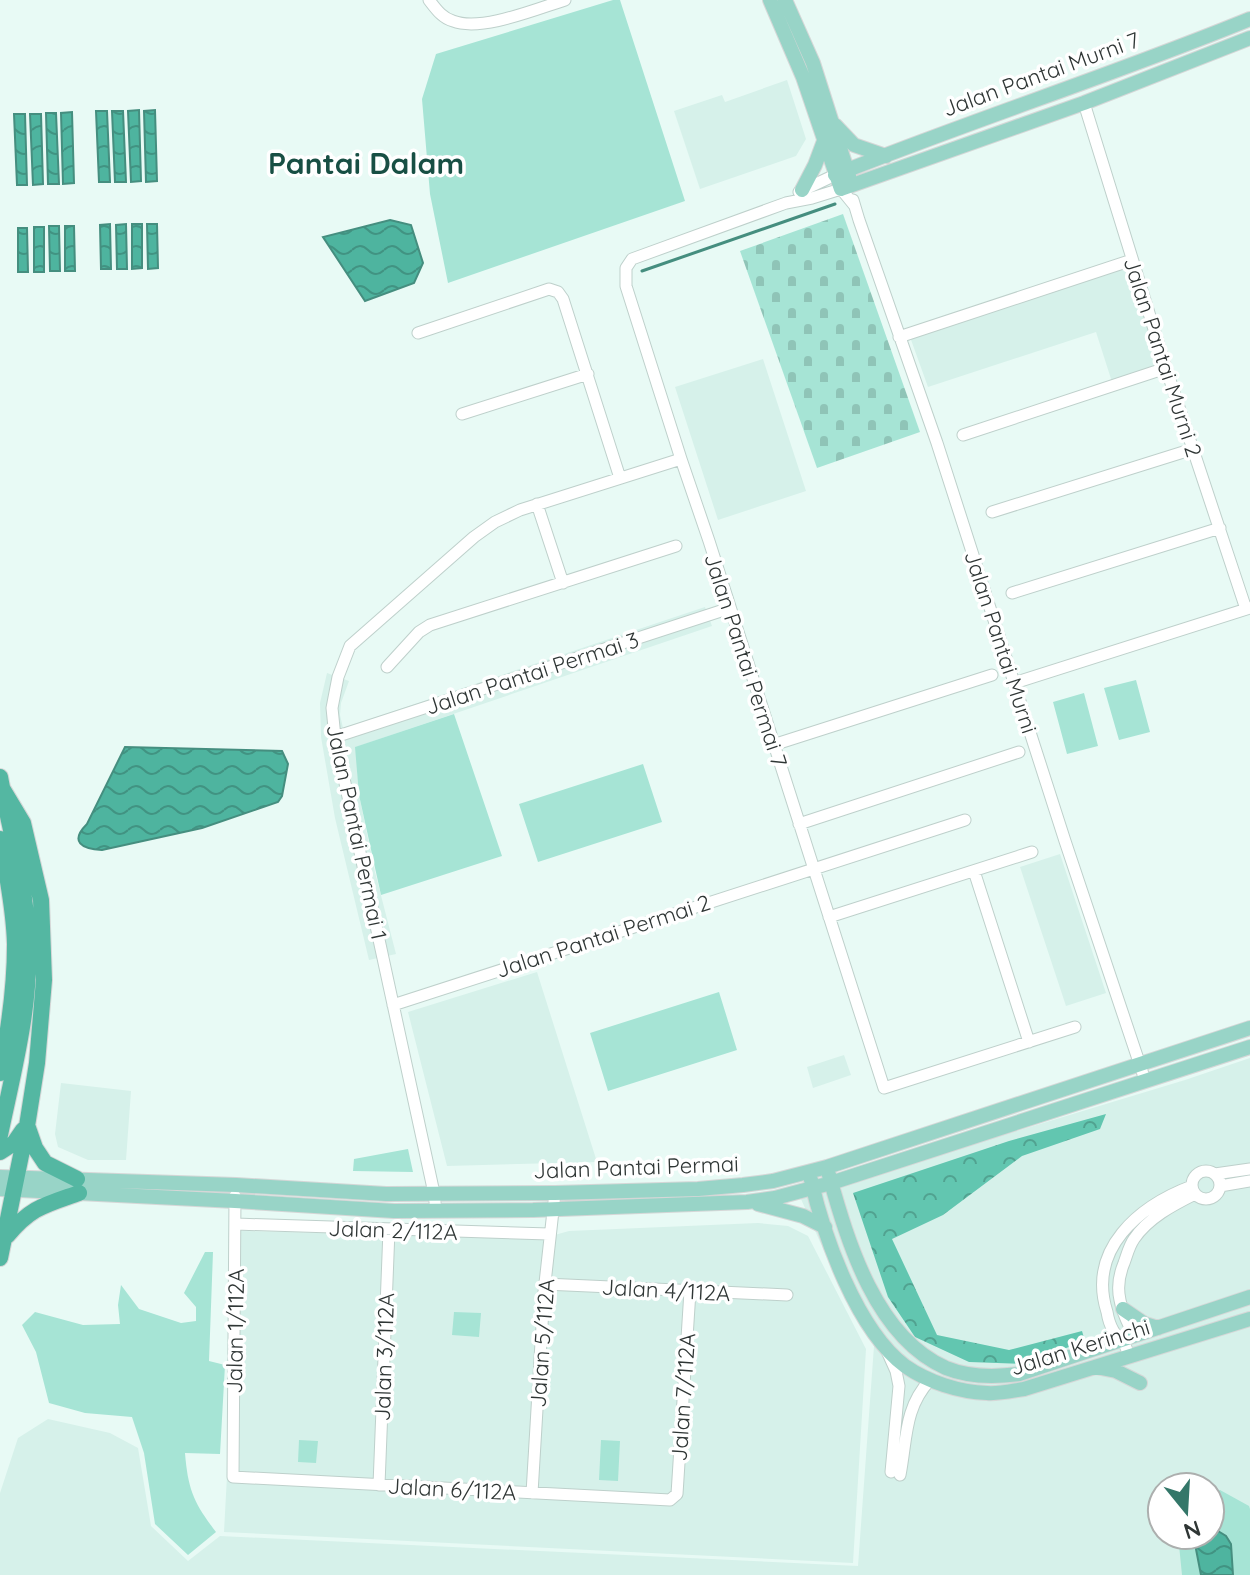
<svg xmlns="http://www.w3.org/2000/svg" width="1250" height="1575" font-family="Quicksand,sans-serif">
	<defs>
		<pattern id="forest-crowns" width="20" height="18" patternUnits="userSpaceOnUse" patternTransform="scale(2)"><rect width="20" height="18" fill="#62c6b0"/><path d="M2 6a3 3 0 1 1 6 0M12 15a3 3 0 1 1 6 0" fill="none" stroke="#51a290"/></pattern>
		<pattern id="cemetery-stones" width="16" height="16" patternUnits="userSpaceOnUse" patternTransform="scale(2)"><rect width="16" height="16" fill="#a6e4d5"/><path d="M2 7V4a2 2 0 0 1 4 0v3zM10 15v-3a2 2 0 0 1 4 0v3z" fill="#8fc4b7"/></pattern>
		<pattern id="water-waves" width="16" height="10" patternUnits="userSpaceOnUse" patternTransform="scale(2)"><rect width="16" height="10" fill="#4eb49f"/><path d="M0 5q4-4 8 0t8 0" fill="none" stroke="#419382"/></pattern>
	</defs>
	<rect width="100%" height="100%" fill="#e8faf5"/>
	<path fill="#d6f1ea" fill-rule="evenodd" d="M787,80L806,139L796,156L700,189L674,111L722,95L725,102Z
		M1129,265L1161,366L1112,382L1096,332L928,387L910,337Z
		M763,359L806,491L718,520L675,387Z
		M705,607L712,626L356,747L359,795L375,872L396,954L369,960L335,818L321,737L320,703L327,673L349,681L341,703L340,715L343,728Z
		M1060,854L1106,993L1066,1006L1020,867Z
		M537,972L597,1162L447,1166L408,1012Z
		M844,1055L851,1075L813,1088L807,1067Z
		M1250,1058V1575H0V1493L18,1438L48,1419L110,1433L138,1448L151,1526L188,1561L220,1536L858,1566L874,1346L820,1242L801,1199L944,1153L1185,1080ZM1162,1487H1210V1535H1162Z
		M61,1083L131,1091L126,1160H88L58,1147L55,1134Z
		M758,1223L788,1226L808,1236L866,1349L853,1563L224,1532L240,1231L544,1238L569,1231Z"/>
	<path fill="#a6e4d5" d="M613,0H620L685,201L448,283L430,194L422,99L436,54Z
		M1136,680L1150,732L1119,740L1104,688Z
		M1084,693L1098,746L1067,754L1053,702Z
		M454,714L502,856L381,895L359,795L355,747Z
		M643,764L662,822L538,862L519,804Z
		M719,992L737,1050L608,1091L590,1033Z
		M408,1149L413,1172L353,1171L354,1159Z
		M205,1252H213L209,1361L225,1365L220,1454L185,1453C188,1490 194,1503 216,1532L188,1555L155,1524L144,1453L132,1417L85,1413L49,1403L36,1352L22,1325L35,1312L83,1325L120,1324L118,1305L121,1285L139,1309L181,1323L196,1321V1307L184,1293Z
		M454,1312L481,1313L479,1337L452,1335Z
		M299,1440L318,1441L316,1463L298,1462Z
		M601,1440L620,1441L618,1481L599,1480Z
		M1220,1490L1249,1506L1250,1509V1575H1182L1178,1535H1210V1502L1216,1491Z"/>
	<path fill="url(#forest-crowns)" d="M1106,1114L1100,1129L1022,1156L943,1215L892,1239L937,1335L1009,1350L1082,1331L1085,1341L1023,1364L969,1362L915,1337L888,1297L853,1193L1009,1141Z"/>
	<path fill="url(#cemetery-stones)" d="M843,214L920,432L817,468L740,251Z"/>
	<path fill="url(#water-waves)" stroke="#458e7f" stroke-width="2" d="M139,110L141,181L131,182L128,111Z
		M155,110L157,181L146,182L144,111Z
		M96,111H107L110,182H99Z
		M112,111H123L126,182H115Z
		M72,112L74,183L63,184L61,113Z
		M46,113H56L59,184H48Z
		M14,114H25L27,185H17Z
		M30,114H41L43,184L33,185Z
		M390,220L411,225L423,263L414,283L365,301L323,237Z
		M110,224L111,269H101L100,225Z
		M126,224L127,269H117L116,225Z
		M132,224H142V268L132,269Z
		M147,224H157L158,268L148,269Z
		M49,226H59L60,271H50Z
		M65,226H74L75,271H65Z
		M34,227H44V272H34Z
		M18,228H27L28,272H18Z
		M125,747L282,751L288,764L282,796L278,802L202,828L102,850C82,849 69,842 87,824Z
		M1218,1531L1226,1536L1231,1544L1233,1575H1201L1195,1544L1203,1535H1210V1532Z"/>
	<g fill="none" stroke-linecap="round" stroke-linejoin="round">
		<path stroke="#458e7f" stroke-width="3" d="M642,271L835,204"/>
		<defs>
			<path id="minor" d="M429,0C436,9 442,18 453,21C481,32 536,9 565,0
				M1084,103L1166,368L1246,609
				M799,192L835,175
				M853,200L859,220L937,443L1065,841L1145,1080
				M854,205L841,189L812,198L786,203L632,259L626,268V286L681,459L709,541L884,1088L1075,1027
				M418,333L549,289L558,292L563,299L620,478
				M899,337L1132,260
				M462,414L588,374
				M963,435L1166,368
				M537,504L563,583
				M992,512L1193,449
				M1012,593L1220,528
				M387,667L419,632L430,625L676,546
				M1014,683L1250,608
				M335,737L730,608
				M773,745L992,675
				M799,824L1019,752
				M974,871L1029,1042
				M829,917L1032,852
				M393,1005L965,820
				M1192 1185a14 14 0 1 1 28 0a14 14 0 1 1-28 0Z
				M1215,1174L1250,1169
				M1220,1186L1250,1181
				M235,1196L233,1477L670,1500L677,1494L690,1291
				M436,1211L434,1193L335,737L332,708L338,677L350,646L474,537L495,522L520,510L681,459
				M236,1224L549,1234
				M545,1284L787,1295
				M1134,1336C1129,1325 1122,1313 1120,1300C1117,1287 1119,1275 1124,1263C1127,1255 1129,1246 1134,1239C1148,1218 1173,1205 1195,1194
				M887,1351L896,1371L899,1386L891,1472
				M1129,1356C1127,1350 1125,1343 1121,1339C1115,1332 1117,1338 1113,1330C1110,1325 1108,1318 1107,1312C1087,1249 1139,1206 1192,1186
				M900,1475C907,1439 904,1408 930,1380
				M379,1485L389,1230
				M532,1493L544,1292L555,1193"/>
			<path id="major" d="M770,0L803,77L841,189L1084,103L1250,38
				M785,0L813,63L849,176
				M835,125L854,145L886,156
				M835,175C972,120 1113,75 1250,19
				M802,190L815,165L824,141
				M829,1175C848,1243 876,1337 946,1368C968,1377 996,1377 1019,1374L1250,1297
				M0,1177L236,1185L386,1194L555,1193L698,1189L743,1185L773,1181L827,1167L1250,1028
				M811,1180C824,1237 857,1330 905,1366C928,1382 959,1392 987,1393C999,1394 1011,1391 1024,1389L1250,1319
				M0,1189L235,1201L394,1211L533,1210L747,1202L775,1198L831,1183L1250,1047
				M758,1204L803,1216L825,1227
				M1123,1309L1145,1324L1158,1328
				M1096,1367L1116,1371L1140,1383"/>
			<path id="highway" d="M0,777C10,831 26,885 28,941C31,1007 13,1072 0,1135
				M0,839C7,873 14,909 15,944C15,988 9,1030 0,1073
				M28,1128L35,1148L45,1163L77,1179
				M0,1152L14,1143L23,1130
				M7,1236C31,1207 45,1205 79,1193
				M0,1258L27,1126L37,1063L44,980L41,900L23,823L2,788"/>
		</defs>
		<use href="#minor" stroke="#bed0cb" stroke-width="13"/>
		<use href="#major" stroke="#d5d7d7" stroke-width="16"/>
		<use href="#highway" stroke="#d5d7d7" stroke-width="18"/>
		<use href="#minor" stroke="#fff" stroke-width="11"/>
		<use href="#major" stroke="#98d4c7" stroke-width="14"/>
		<use href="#highway" stroke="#54b7a2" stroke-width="16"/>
	</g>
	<g text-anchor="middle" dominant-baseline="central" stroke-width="7" stroke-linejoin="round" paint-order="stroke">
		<g font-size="22" fill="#2f3635" stroke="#fff">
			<text transform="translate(1041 74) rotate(-20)">Jalan Pantai Murni 7</text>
			<text transform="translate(1163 357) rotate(72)">Jalan Pantai Murni 2</text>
			<text transform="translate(1001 642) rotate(72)">Jalan Pantai Murni</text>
			<text transform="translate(746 660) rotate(72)">Jalan Pantai Permai 7</text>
			<text transform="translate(532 673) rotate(-18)">Jalan Pantai Permai 3</text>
			<text transform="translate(357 832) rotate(78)">Jalan Pantai Permai 1</text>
			<text transform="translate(603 936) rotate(-18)">Jalan Pantai Permai 2</text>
			<text transform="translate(636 1167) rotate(-2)">Jalan Pantai Permai</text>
			<text transform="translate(393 1230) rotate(2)">Jalan 2/112A</text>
			<text transform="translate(666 1290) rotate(3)">Jalan 4/112A</text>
			<text transform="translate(235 1331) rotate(-89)">Jalan 1/112A</text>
			<text transform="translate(542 1343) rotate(-86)">Jalan 5/112A</text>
			<text transform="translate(1080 1347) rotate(-17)">Jalan Kerinchi</text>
			<text transform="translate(384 1357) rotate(-88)">Jalan 3/112A</text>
			<text transform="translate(683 1397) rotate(-86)">Jalan 7/112A</text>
			<text transform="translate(452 1489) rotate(3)">Jalan 6/112A</text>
		</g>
		<g font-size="30" font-weight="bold" fill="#184f44" stroke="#fff">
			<text x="366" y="163">Pantai Dalam</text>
		</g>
	</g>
	<g transform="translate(1186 1511) rotate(162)"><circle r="38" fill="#ffffff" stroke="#acafae" stroke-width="2"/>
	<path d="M0-6L14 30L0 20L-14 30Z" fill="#347769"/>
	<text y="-12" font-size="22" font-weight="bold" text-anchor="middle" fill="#2f3635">N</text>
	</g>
</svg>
